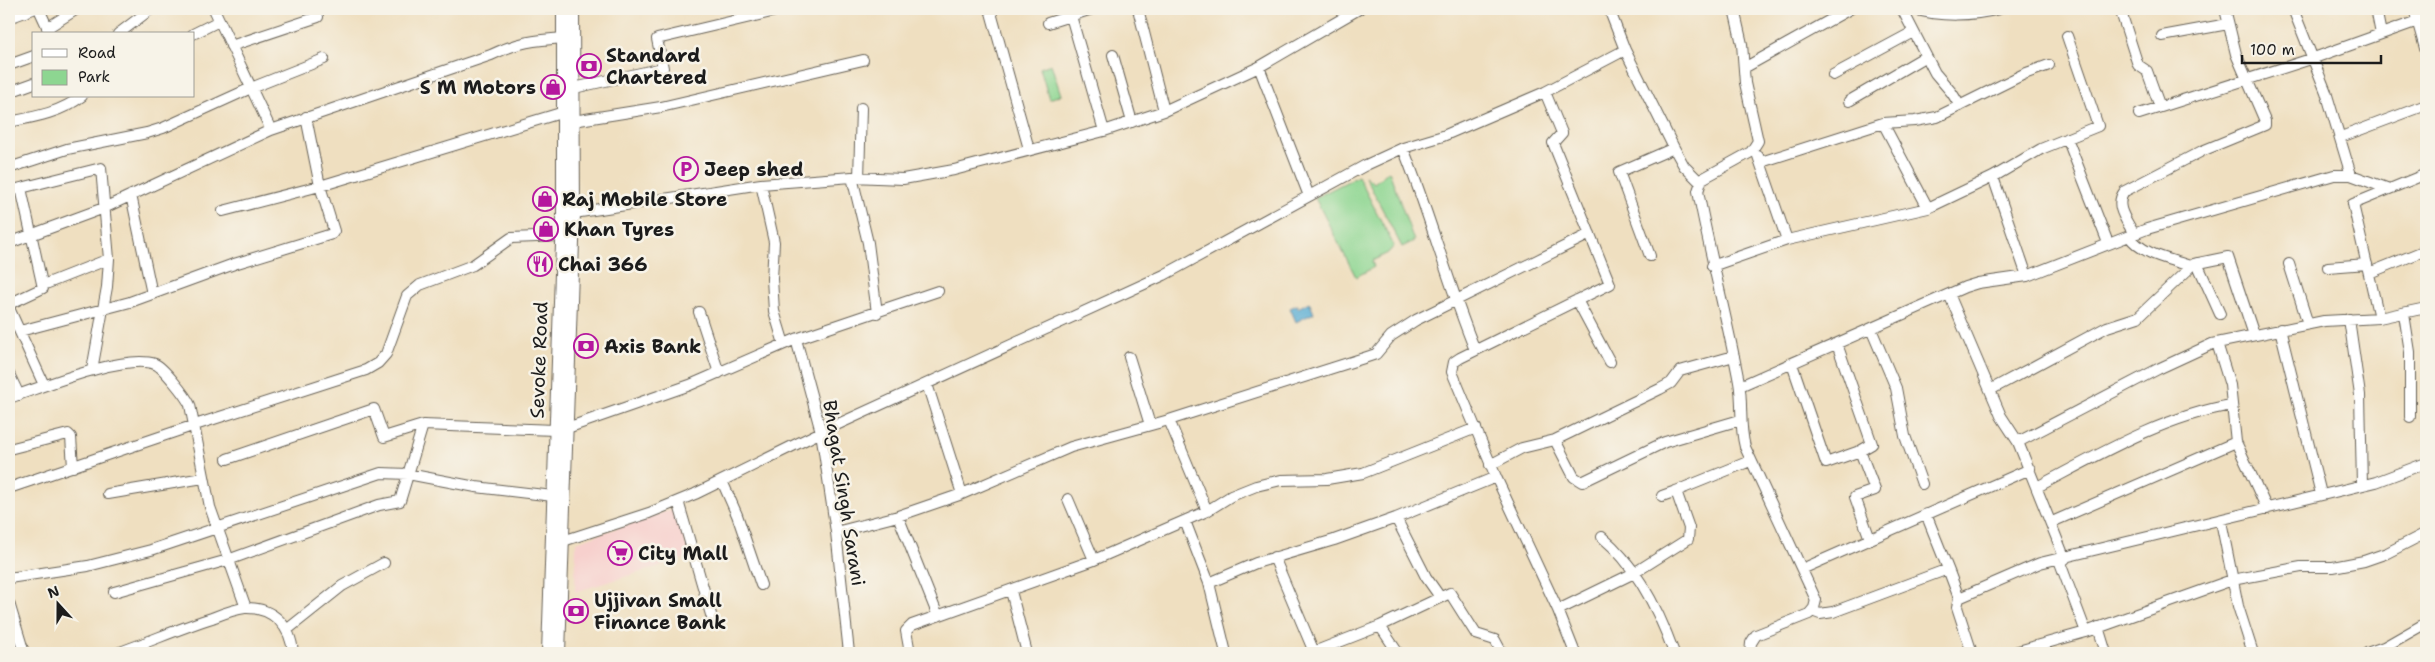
<svg xmlns="http://www.w3.org/2000/svg" width="2435" height="662" font-family="'Shantell Sans',sans-serif">
	<rect width="100%" height="100%" fill="#f7f3e8"/>
	<filter id="ink" filterUnits="userSpaceOnUse"><feTurbulence type="fractalNoise" baseFrequency=".02" numOctaves="2"/><feDisplacementMap in="SourceGraphic" scale="10" xChannelSelector="R" yChannelSelector="G"/><feConvolveMatrix kernelMatrix="1 2 1 2 8 2 1 2 1" color-interpolation-filters="sRGB"/></filter>
	<filter id="wash" filterUnits="userSpaceOnUse"><feTurbulence type="fractalNoise" baseFrequency=".0096" numOctaves="4" result="noise"/><feDisplacementMap in="SourceGraphic" scale="20" xChannelSelector="R" yChannelSelector="G"/><feGaussianBlur stdDeviation="1.12" result="paint"/><feColorMatrix in="noise" values="0 0 0 0 0 0 0 0 0 0 0 0 0 0 0 0 0 1.4 0 .05"/><feComposite in="paint" operator="in"/></filter>
	<g filter="url(#wash)">
		<rect width="100%" height="100%" fill="#efdfc0"/>
		<path fill="#f7d0cd" d="M676,508L690,557L575,592L576,542Z"/>
		<path fill="#8dd691" stroke="#547956" d="M1051,64L1061,95L1049,99L1040,68Z
			M1389,171L1414,241L1402,247L1365,176L1374,183Z
			M1358,176L1394,246L1388,253L1372,261L1374,267L1356,277L1315,198Z"/>
		<path fill="#57acd3" stroke="#3a6478" d="M1309,302L1314,313L1296,322L1290,308L1297,305L1298,308Z"/>
	</g>
	<g filter="url(#ink)">
		<g fill="none" stroke-linecap="round" stroke-linejoin="round">
			<defs>
				<path id="minor" d="M39,9L50,33
					M214,9L271,130
					M990,9L1029,149
					M1138,9L1164,111
					M1609,9L1625,50L1674,148L1684,166L1700,182
					M1734,9L1742,44L1745,83L1758,141L1751,152L1702,179L1698,191C1710,255 1727,318 1739,382C1743,404 1739,425 1745,447L1816,600L1814,608L1809,614L1756,635L1751,643L1750,653
					M1902,9L1935,73L1952,93L1960,106
					M1914,9C1940,17 1973,16 1999,9
					M2120,9L2138,65L2147,71L2160,107
					M2293,9L2326,92L2351,175
					M2376,9L2381,34
					M2414,9L2426,52
					M1071,16L1104,131
					M9,18L33,9
					M1048,23L1092,9
					M47,28L77,9
					M118,34L151,9
					M193,34L219,21
					M2162,36L2228,24
					M231,46L318,17
					M1113,55L1132,122
					M9,65L34,56
					M1259,67L1309,196
					M1744,68L1850,9
					M1833,75L1913,32
					M574,88L663,68L657,39L784,9
					M9,92L34,83
					M1545,92L1562,133L1553,143L1610,284L1460,358L1454,362L1452,372L1496,477L1558,610L1575,653
					M1849,101L1926,56
					M2139,114L2314,58L2426,18
					M573,121L661,107L863,60
					M9,122C35,117 60,113 82,96
					M1883,123L1928,208
					M2341,137L2426,105
					M2067,138L2108,243
					M1403,148C1430,215 1448,284 1475,350
					M1758,156L1787,240
					M1761,162L1883,123L1915,121L1937,117L2024,74L2049,65
					M9,168L67,149L147,133L163,128L251,88L324,59
					M852,177L868,243L877,313
					M1993,177L2027,276
					M859,178L861,108
					M761,184L774,242L772,279L774,311L784,344
					M9,191L101,168L109,259L107,287L92,370
					M131,195L152,294
					M223,211L320,186L564,112
					M574,213L761,184L852,177L903,179L954,170L1104,131L1164,111L1259,67L1359,9
					M2134,234C2127,221 2113,205 2125,191L2202,151L2265,125V121L2236,54L2225,9
					M2129,236C2142,255 2170,259 2190,266
					M9,243L104,208L271,130L491,55C518,42 534,40 564,38
					M1650,256L1619,172L1674,148
					M2197,263L2220,314
					M2289,264L2308,324
					M1712,266L1787,240L1928,208L1993,177L2041,149L2098,126L2067,36
					M2328,267L2367,264
					M2369,273L2426,250
					M43,285L109,259
					M1949,294L2001,416L2018,442L2065,559
					M1577,300L1610,362
					M9,304L43,288L21,188
					M9,308L44,385
					M699,312L719,373
					M2404,314L2410,352V417
					M2379,318L2353,204L2426,174
					M2349,319L2360,395L2362,485
					M1871,329L1896,388L1905,436L1922,484
					M2280,329L2321,494
					M20,331L130,302L234,264L332,234L334,231L320,186L306,117
					M796,339L821,432L836,532L849,653
					M2217,343L2230,385L2236,442L2267,509
					M1129,357L1150,425
					M1792,364L1826,463L1860,451L1872,444L1837,344
					M9,374L19,395
					M927,384L962,494
					M1740,386L1965,287L1978,283L2027,276L2147,229L2334,175H2351L2389,189
					M1990,390L2107,327L2138,317L2194,264L2228,257L2254,335
					M9,398C40,388 124,353 155,364C163,367 186,396 190,405L210,507L246,608
					M1169,420L1207,511
					M567,428L690,385L796,339L938,291
					M1555,440L1574,477L1582,482L1665,442L1740,420
					M2018,442L2158,369L2212,344L2324,321L2379,318L2426,308
					M9,449L68,434L71,437L73,467
					M1860,451L1875,490L1855,497L1870,539
					M227,459L374,409L384,437L423,425L555,430
					M1490,465L1522,448L1555,440L1660,389L1671,383L1680,371L1734,356
					M722,481L737,515L761,585
					M2037,487C2098,455 2162,417 2231,405
					M9,488L195,425L366,370L378,363L386,354L407,296L420,285L473,265L511,238L562,236
					M108,494L203,478
					M1662,496L1676,491
					M1068,499L1094,560
					M678,501L714,625
					M1926,514L1948,569
					M898,516L938,616
					M1396,518L1426,577L1440,597
					M1185,521L1209,583L1226,653
					M2221,521L2238,606L2253,653
					M2052,522L2236,442
					M836,532L898,516L962,494L1071,447L1169,420L1367,357L1376,354L1391,336L1416,320L1590,234
					M1602,537C1637,566 1659,611 1674,653
					M563,541L649,513L695,494L821,432L1164,275L1366,165L1403,148L1443,136L1545,92L1625,50
					M1274,557L1314,652
					M2059,560L2086,632
					M1802,569L2030,469
					M9,578L88,566L151,550L381,473L408,474L476,487L553,496
					M1209,583L1256,563L1334,540L1396,518L1496,477
					M1011,591L1027,653
					M114,592L228,560L379,505L400,501L423,425
					M1959,598L2040,563L2376,482L2426,463
					M9,603L24,653
					M1558,610L1634,573L1688,539L1689,528L1676,491L1750,461
					M1812,611L1820,614L1833,612L1948,569L1959,598L1957,607L1972,653
					M1380,626L1398,653
					M2098,627L2106,653
					M288,629L342,586L384,563
					M117,653C149,642 180,628 212,618C222,614 234,609 245,608C274,607 291,627 293,653
					M910,653L906,631L912,625L1094,560L1207,511L1231,496L1256,486L1281,480L1327,479L1363,473L1476,428
					M1311,653L1380,626L1450,593L1476,634L1495,640L1502,653
					M2011,653L2086,632L2232,580L2301,567H2333L2364,561L2387,553L2426,533
					M2367,653L2384,647L2426,623"/>
				<path id="major" d="M548,653L563,215V9
					M559,653L574,213L573,9"/>
			</defs>
			<use href="#minor" stroke="#666055" stroke-width="12"/>
			<use href="#major" stroke="#666055" stroke-width="14"/>
			<use href="#minor" stroke="#fff" stroke-width="10"/>
			<use href="#major" stroke="#fff" stroke-width="12"/>
		</g>
	</g>
	<defs>
		<symbol id="bank-ring" viewBox="-11 -11 22 22"><circle r="9.5" fill="#f7f3e8" stroke="#b5179e" stroke-width="1.5"/><path d="M-6-4H6V4H-6ZM0-2.3a2.3 2.3 0 1 0 0 4.6a2.3 2.3 0 1 0 0-4.6Z" fill="#b5179e"/></symbol>
		<symbol id="shop-ring" viewBox="-11 -11 22 22"><circle r="9.5" fill="#f7f3e8" stroke="#b5179e" stroke-width="1.5"/><path d="M-5-2.5h2.3a2.7 3.5 0 0 1 5.4 0H5L5.5 6h-11ZM-1.5-2.5h3a1.5 2.3 0 0 0-3 0Z" fill="#b5179e"/></symbol>
		<symbol id="parking-ring" viewBox="-11 -11 22 22"><circle r="9.5" fill="#f7f3e8" stroke="#b5179e" stroke-width="1.5"/><path d="M-3.5-5.5H1a3.5 3.5 0 0 1 0 7H-1V5.5H-3.5ZM-1-3.4V-.6H.8a1.4 1.4 0 0 0 0-2.8Z" fill="#b5179e"/></symbol>
		<symbol id="restaurant-ring" viewBox="-11 -11 22 22"><circle r="9.5" fill="#f7f3e8" stroke="#b5179e" stroke-width="1.5"/><path d="M-5-6h1v4h1v-4h1v4h1v-4h1v5L-1.5 .5V6h-2V.5L-5-1ZM5-6V6H3V1.5H1.5Q1.5-4 5-6Z" fill="#b5179e"/></symbol>
		<symbol id="supermarket-ring" viewBox="-11 -11 22 22"><circle r="9.5" fill="#f7f3e8" stroke="#b5179e" stroke-width="1.5"/><path d="M-6-5.5h2.5l.6 2H6L4.5 2H-2.5L-4.4-4H-6ZM-1.5 3.2a1.3 1.3 0 1 0 .1 0ZM3 3.2a1.3 1.3 0 1 0 .1 0Z" fill="#b5179e"/></symbol>
	</defs>
	<g fill-rule="evenodd">
		<use href="#bank-ring" x="575" y="52" width="28" height="28"/>
		<use href="#shop-ring" x="539" y="73" width="28" height="28"/>
		<use href="#parking-ring" x="672" y="155" width="28" height="28"/>
		<use href="#shop-ring" x="531" y="185" width="28" height="28"/>
		<use href="#shop-ring" x="532" y="215" width="28" height="28"/>
		<use href="#restaurant-ring" x="526" y="250" width="28" height="28"/>
		<use href="#bank-ring" x="572" y="332" width="28" height="28"/>
		<use href="#supermarket-ring" x="606" y="539" width="28" height="28"/>
		<use href="#bank-ring" x="562" y="597" width="28" height="28"/>
	</g>
	<g text-anchor="middle" dominant-baseline="central" stroke-width="5" stroke-linejoin="round" paint-order="stroke">
		<g font-size="19" font-weight="bold" fill="#1c1c1c" stroke="#f7f3e8" text-anchor="start">
			<text x="606" y="55">Standard<tspan x="606" dy="22">Chartered</tspan></text>
			<text x="536" y="87" text-anchor="end">S M Motors</text>
			<text x="704" y="169">Jeep shed</text>
			<text x="562" y="199">Raj Mobile Store</text>
			<text x="564" y="229">Khan Tyres</text>
			<text x="558" y="264">Chai 366</text>
			<text x="604" y="346">Axis Bank</text>
			<text x="638" y="553">City Mall</text>
			<text x="594" y="600">Ujjivan Small<tspan x="594" dy="22">Finance Bank</tspan></text>
		</g>
		<g font-size="19" fill="#1c1c1c" stroke="#f7f3e8">
			<text transform="translate(539 360) rotate(-88)">Sevoke Road</text>
			<text transform="translate(844 493) rotate(81)">Bhagat Singh Sarani</text>
		</g>
	</g>
	<rect width="2435" height="662" fill="none" stroke="#f7f3e8" stroke-width="30"/>
	<rect x="32" y="32" width="162" height="65" fill="#f7f3e8" stroke="#9f9d96"/>
	<rect x="42" y="49" width="25" height="8" fill="#ffffff" stroke="#9f9d96"/>
	<text x="78" y="58" font-size="15" fill="#1c1c1c">Road</text>
	<rect x="42" y="70" width="25" height="15" fill="#8dd691" stroke="#9f9d96"/>
	<text x="78" y="82" font-size="15" fill="#1c1c1c">Park</text>
	<g transform="translate(58 604) rotate(339)" stroke="#f7f3e8" stroke-width="4" paint-order="stroke">
	<path d="M0-4L9 19L0 12L-9 19Z" fill="#1c1c1c"/>
	<text y="-8" font-size="14" font-weight="bold" text-anchor="middle" fill="#1c1c1c">N</text>
	</g>
	<path d="M2242 55v8h139v-8" fill="none" stroke="#1c1c1c" stroke-width="2.5"/>
	<text x="2250" y="55" font-size="15" fill="#1c1c1c" stroke="#f7f3e8" stroke-width="4" paint-order="stroke">100 m</text>
</svg>
